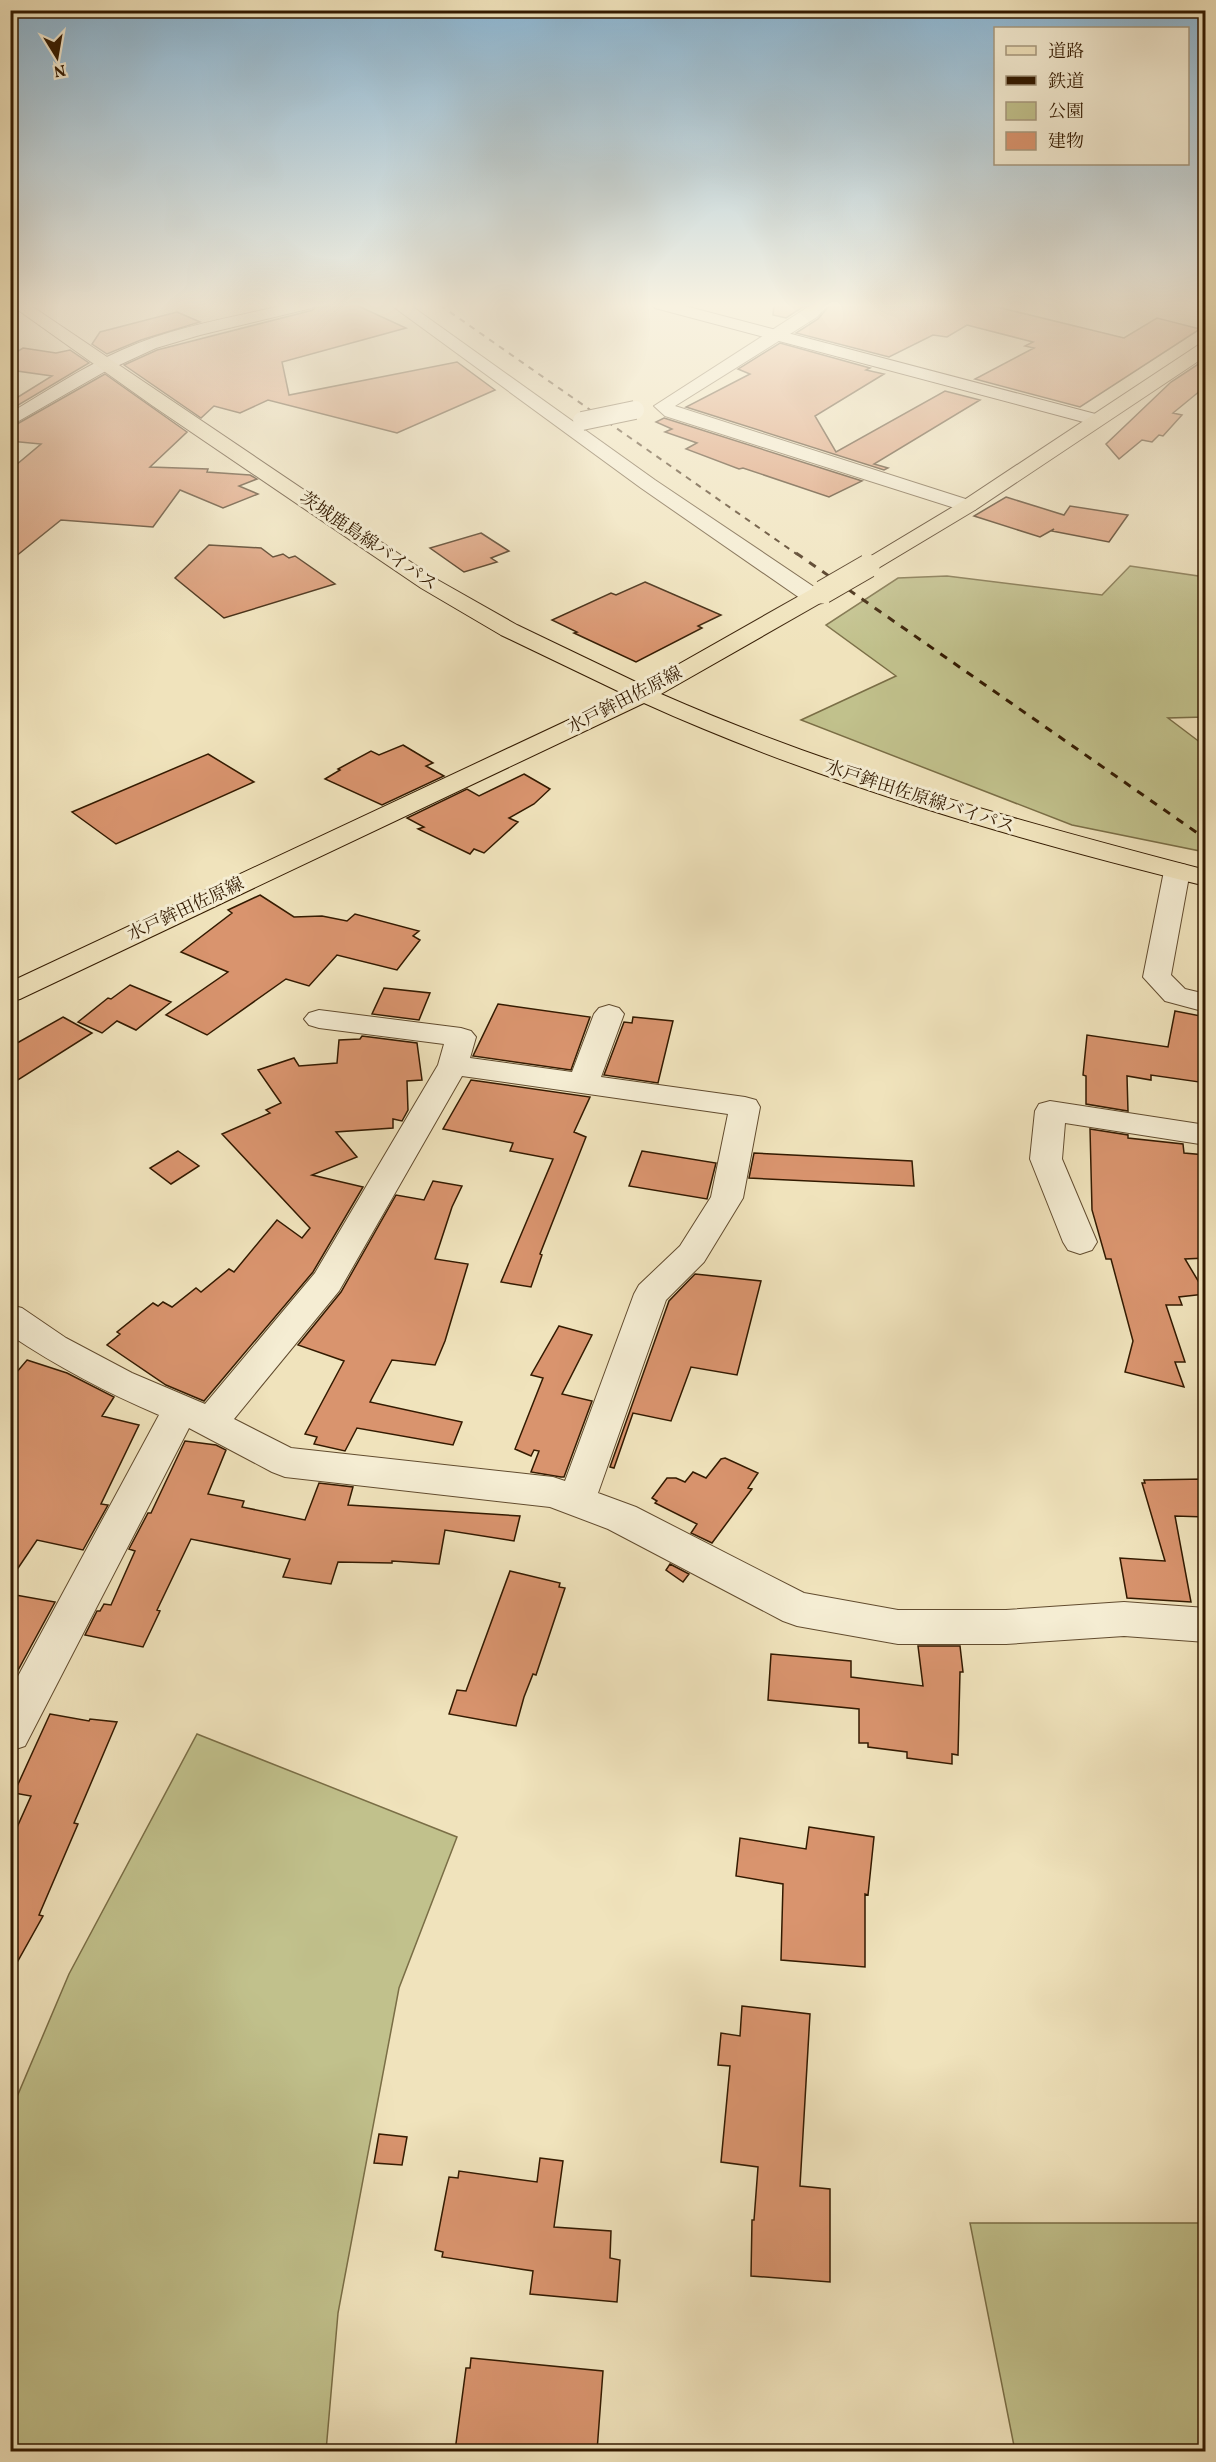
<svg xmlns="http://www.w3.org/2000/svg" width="1216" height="2462" font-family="Vollkorn,'Noto Serif JP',serif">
	<rect width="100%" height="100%" fill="#f0e3bc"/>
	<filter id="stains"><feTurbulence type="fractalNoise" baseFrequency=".00333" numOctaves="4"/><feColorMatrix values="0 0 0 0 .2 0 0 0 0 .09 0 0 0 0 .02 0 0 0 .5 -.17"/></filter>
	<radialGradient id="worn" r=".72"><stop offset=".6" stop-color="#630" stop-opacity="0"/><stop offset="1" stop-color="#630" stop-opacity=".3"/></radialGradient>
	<path fill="#c1c18c" stroke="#7a6e46" stroke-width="1.5" d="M1130,566L1205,577V717L1168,718L1205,746V852L1072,825L801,720L896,676L826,625L898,578L947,576L1102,595Z
		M197,1734L457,1837L399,1988L338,2313L326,2451H11V2111L69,1974Z
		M970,2223H1205V2451H1015Z"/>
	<path fill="#d9946e" stroke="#331a00" stroke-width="1.5" d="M356,305L406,328L282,362L289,395L457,362L495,390L397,433L268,400L240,413L214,406L201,418L124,365L157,350L313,310L316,306Z
		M774,305H806L786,318L773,315Z
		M830,305H1001L997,307L1124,338L1157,318L1200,329L1080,407L975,379L1034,348L1025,346L1033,342L967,325L947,337L933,335L889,357L796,333L818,319Z
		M177,312L200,322L141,340L107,354L92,344L100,332Z
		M780,343L870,368L866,370L884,374L815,416L836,452L945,391L980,400L874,464L888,468L884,470L686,407L750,374L738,369Z
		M23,348L56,353L70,350L89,363L10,410V402L52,376L10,370V356Z
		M1206,359V386L1173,413L1182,415L1163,436L1159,435L1152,442L1142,440L1119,459L1106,444L1171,382Z
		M105,374L187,432L150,467L208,469L207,472L250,475L257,479L239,486L258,494L223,508L180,490L153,527L61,520L10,561V470L41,444L10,441V428Z
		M664,418L862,481L829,497L743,468L739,469L686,449L697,443L665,432L672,429L656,422Z
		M1006,497L1064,515L1070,506L1128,515L1109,542L1052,531L1054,529L1040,537L974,516Z
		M481,533L509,551L491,558L497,562L464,572L430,548Z
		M209,545L261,548L273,557L283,554L289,558L295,556L335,584L224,618L175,578Z
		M645,582L721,615L698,626L702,628L636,662L574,633L577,632L552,620L611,593L616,595Z
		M403,745L433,763L426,766L444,776L382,805L325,779L340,770L338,769L371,751L379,755Z
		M208,754L254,782L116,844L72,812Z
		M524,774L550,789L534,804L509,818L518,822L484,853L474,849L470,854L418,829L424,827L407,818L467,789L479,796Z
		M260,895L294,917L322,916L347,921L355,914L419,931L413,936L420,940L397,970L337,955L309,986L286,979L207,1035L166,1015L228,972L181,952L232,913L228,910Z
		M130,985L171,1002L136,1030L117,1021L102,1033L78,1022L108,998L111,999Z
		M384,988L430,993L419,1020L372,1014Z
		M498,1004L590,1017L571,1070L473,1056Z
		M1175,1011L1206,1017V1083L1151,1075V1080L1127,1076L1128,1111L1086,1104V1076L1083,1075L1087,1035L1168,1047Z
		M63,1017L92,1033L10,1085V1047Z
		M633,1017L673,1021L658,1083L604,1075L624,1022L632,1023Z
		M362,1036L417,1043L422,1080L407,1081L408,1110L402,1121L393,1119V1128L336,1132L357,1157L312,1175L363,1187L313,1272L204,1401L166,1385L107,1345L120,1334L117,1332L153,1303L158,1306L163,1302L172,1307L196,1288L201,1292L229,1269L234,1272L277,1220L302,1238L310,1228L222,1134L270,1113L266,1110L281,1103L258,1070L294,1058L299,1066L337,1063L339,1040L360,1039Z
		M471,1080L590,1097L574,1132L586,1137L540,1254L542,1255L531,1287L501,1282L553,1159L510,1151L513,1143L443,1129Z
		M1090,1129L1128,1135V1138L1183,1144L1184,1153L1206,1155V1258L1185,1259L1206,1294L1179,1297L1182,1305H1166L1185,1362H1175L1184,1387L1125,1372L1133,1341L1111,1259H1106L1092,1210Z
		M178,1151L199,1166L171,1184L150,1168Z
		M642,1151L716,1163L707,1199L629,1186Z
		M754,1153L912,1161L914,1186L749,1178Z
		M433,1181L462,1186L452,1207L435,1259L468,1264L445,1341L435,1365L392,1360L370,1402L462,1422L453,1445L357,1428L345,1451L314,1444L317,1437L305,1434L344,1361L298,1345L341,1292L396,1195L424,1200Z
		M695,1274L761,1281L737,1375L691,1367L671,1421L633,1413L614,1468L610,1467L669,1301Z
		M559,1326L592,1335L562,1394L592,1401L564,1477H561L531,1472L539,1451L534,1450L531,1456L515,1449L543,1378L531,1375Z
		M27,1360L67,1373L114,1397L102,1416L139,1425L101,1504L108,1505L83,1550L37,1540L10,1580V1380Z
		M185,1441L216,1445L226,1450L208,1494L244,1501L242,1507L305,1520L319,1483L353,1487L348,1505L520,1516L514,1541L445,1530L439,1564L392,1561V1563L338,1562L331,1584L283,1577L290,1559L191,1539L157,1610L160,1611L143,1647L85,1635L97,1611H100L104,1604L111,1605L135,1551L129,1549L148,1513H151Z
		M725,1458L758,1473L748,1488L752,1489L712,1543L691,1533L697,1524L655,1503L657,1501L652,1498L667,1478H676L685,1482L693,1472L706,1478L721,1459Z
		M1206,1479V1517L1175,1516L1191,1602L1127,1598L1120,1558L1165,1561L1142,1483H1145L1144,1480Z
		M670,1564L689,1574L683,1582L666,1570Z
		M510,1571L560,1583L559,1587L565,1588L536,1675L533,1674L524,1697L516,1726L449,1714L457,1690L466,1691Z
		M10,1594L55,1602L10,1685Z
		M918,1646H960L963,1672H960L958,1755L952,1754V1764L907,1758V1752L868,1747V1743H859V1709L768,1700L771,1654L851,1661V1677L923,1686Z
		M50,1714L89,1721L90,1719L117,1722L74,1823L78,1824L39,1915L43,1916L10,1975V1843L31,1796L14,1793Z
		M809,1827L874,1837L868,1895L865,1894V1967L781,1960L783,1884L736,1876L740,1838L806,1849Z
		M742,2006L810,2014L800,2186L830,2189V2282L751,2276L752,2220H754L758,2167L721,2162L730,2066L718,2065L721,2033L740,2036Z
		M379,2134L407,2137L402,2165L374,2163Z
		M540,2158L563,2161L554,2227L611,2231L610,2258L620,2260L617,2302L530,2294L533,2271L442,2257L443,2252L435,2250L449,2177L458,2178L459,2171L537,2182Z
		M471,2358L603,2371L597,2451H455L466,2368H470Z"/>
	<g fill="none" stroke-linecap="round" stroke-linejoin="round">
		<defs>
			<path id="street" d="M391,305H410L655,480L823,593L826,598L823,603L815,604L807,603L641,488Z
				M811,305H828L817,317L675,406L975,502L978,506L975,510H961L665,416L654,406Z
				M1177,863L1186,865L1190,871L1171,975L1185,989L1206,994V1012L1165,1001L1143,977L1164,871L1168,865Z
				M609,1005L619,1008L624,1014L601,1077L745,1097L756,1100L760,1107L743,1198L704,1262L666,1300L598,1493L636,1507L804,1593L898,1610H1006L1124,1602L1206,1608V1642L1124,1636L1006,1644H898L797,1626L783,1621L608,1529L550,1507L285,1477L272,1472L189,1428L25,1746L10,1751V1691L159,1415C107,1393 58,1367 10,1335V1305L22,1308L66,1338L132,1373L205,1404L315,1273L438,1065L444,1044L319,1028L309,1025L304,1019L309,1013L319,1010L461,1028L471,1031L476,1037L470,1058L572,1072L594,1014L599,1008ZM462,1076L728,1114L711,1197L680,1246L639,1285L634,1294L565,1481L553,1477L291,1448L234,1419L339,1291Z
				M1050,1101L1206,1125V1145L1065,1123L1062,1159L1097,1242L1092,1250L1080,1254L1068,1250L1063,1242L1030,1159L1035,1111L1039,1104Z"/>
			<path id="secondary" d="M285,305H314L312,308L200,335L156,348L104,372L10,426V413C47,391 83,367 122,350C173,327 230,318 285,305Z
				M653,305H681L1103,416L1106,420L1103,424H1091L655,308Z"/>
			<path id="primary" d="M11,305H30L436,579L517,625L642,685L815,587L823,586L831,587L834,592L831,597L661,694C836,771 1021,822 1206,870V886C1015,839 823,784 644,703L20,999L10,1002V982L624,694L501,635L421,588L153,406Z
				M1206,343V356L975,510L875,570L868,572L861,570L858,566L861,562L961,502L1200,344Z"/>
		</defs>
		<use href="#street" stroke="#624c2f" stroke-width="2"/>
		<use href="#secondary" stroke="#331a00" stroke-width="2"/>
		<use href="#primary" stroke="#331a00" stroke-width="2"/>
		<use href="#street" fill="#f5edd3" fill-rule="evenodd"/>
		<use href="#secondary" fill="#f5edd3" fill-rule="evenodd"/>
		<use href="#primary" fill="#f0e3bc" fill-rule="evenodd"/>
		<path stroke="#331a00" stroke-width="2" stroke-dasharray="6 6" stroke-linecap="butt" d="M440,305L798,555"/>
		<path stroke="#331a00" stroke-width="3" stroke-dasharray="8 8" stroke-linecap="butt" d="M796,553L1206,839"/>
		<defs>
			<path id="street-bridge" d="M582,421L635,410"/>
			<path id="primary-bridge" d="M823,592L868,566"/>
		</defs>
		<use href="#street-bridge" stroke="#624c2f" stroke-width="20" stroke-linecap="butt"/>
		<use href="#primary-bridge" stroke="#331a00" stroke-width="25" stroke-linecap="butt"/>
		<use href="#street-bridge" stroke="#f5edd3" stroke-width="18"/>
		<use href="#primary-bridge" stroke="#f0e3bc" stroke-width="23"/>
	</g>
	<linearGradient id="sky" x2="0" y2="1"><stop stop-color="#8ab7d6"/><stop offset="0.47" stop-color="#f8f2e1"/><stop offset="1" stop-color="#f8f2e1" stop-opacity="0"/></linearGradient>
	<rect width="1216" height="650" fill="url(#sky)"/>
	<g text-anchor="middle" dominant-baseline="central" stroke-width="6" stroke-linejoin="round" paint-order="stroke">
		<g font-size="18" fill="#331a00" stroke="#f5edd3">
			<text transform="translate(368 542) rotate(34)">茨城鹿島線バイパス</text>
			<text transform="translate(625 701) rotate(-27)">水戸鉾田佐原線</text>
			<text transform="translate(920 798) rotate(18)">水戸鉾田佐原線バイパス</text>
			<text transform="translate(186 910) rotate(-25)">水戸鉾田佐原線</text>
		</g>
	</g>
	<rect width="1216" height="2462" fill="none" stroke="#f0e3bc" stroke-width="36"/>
	<rect x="12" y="12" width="1192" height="2438" fill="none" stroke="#331a00" stroke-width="3"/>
	<rect x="18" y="18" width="1180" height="2426" fill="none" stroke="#331a00" stroke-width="1.5"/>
	<rect x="994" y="27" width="195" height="138" fill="#f5edd3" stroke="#a7997f" stroke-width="1.5"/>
	<rect x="1006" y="46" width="30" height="9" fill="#f0e3bc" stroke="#a7997f" stroke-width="1.5"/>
	<text x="1048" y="57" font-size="18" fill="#331a00">道路</text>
	<rect x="1006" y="76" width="30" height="9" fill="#331a00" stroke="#a7997f" stroke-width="1.5"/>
	<text x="1048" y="87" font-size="18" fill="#331a00">鉄道</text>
	<rect x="1006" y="102" width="30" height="18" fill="#c1c18c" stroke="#a7997f" stroke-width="1.5"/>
	<text x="1048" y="117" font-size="18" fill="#331a00">公園</text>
	<rect x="1006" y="132" width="30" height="18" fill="#d9946e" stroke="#a7997f" stroke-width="1.5"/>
	<text x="1048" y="147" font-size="18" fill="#331a00">建物</text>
	<g transform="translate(57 57) rotate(169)" stroke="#f5edd3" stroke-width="4.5" paint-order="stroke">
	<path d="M0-4.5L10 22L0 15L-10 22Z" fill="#331a00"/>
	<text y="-9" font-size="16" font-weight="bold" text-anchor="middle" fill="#331a00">N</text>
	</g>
	<rect width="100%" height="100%" filter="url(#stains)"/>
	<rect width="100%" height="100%" fill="url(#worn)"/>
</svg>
